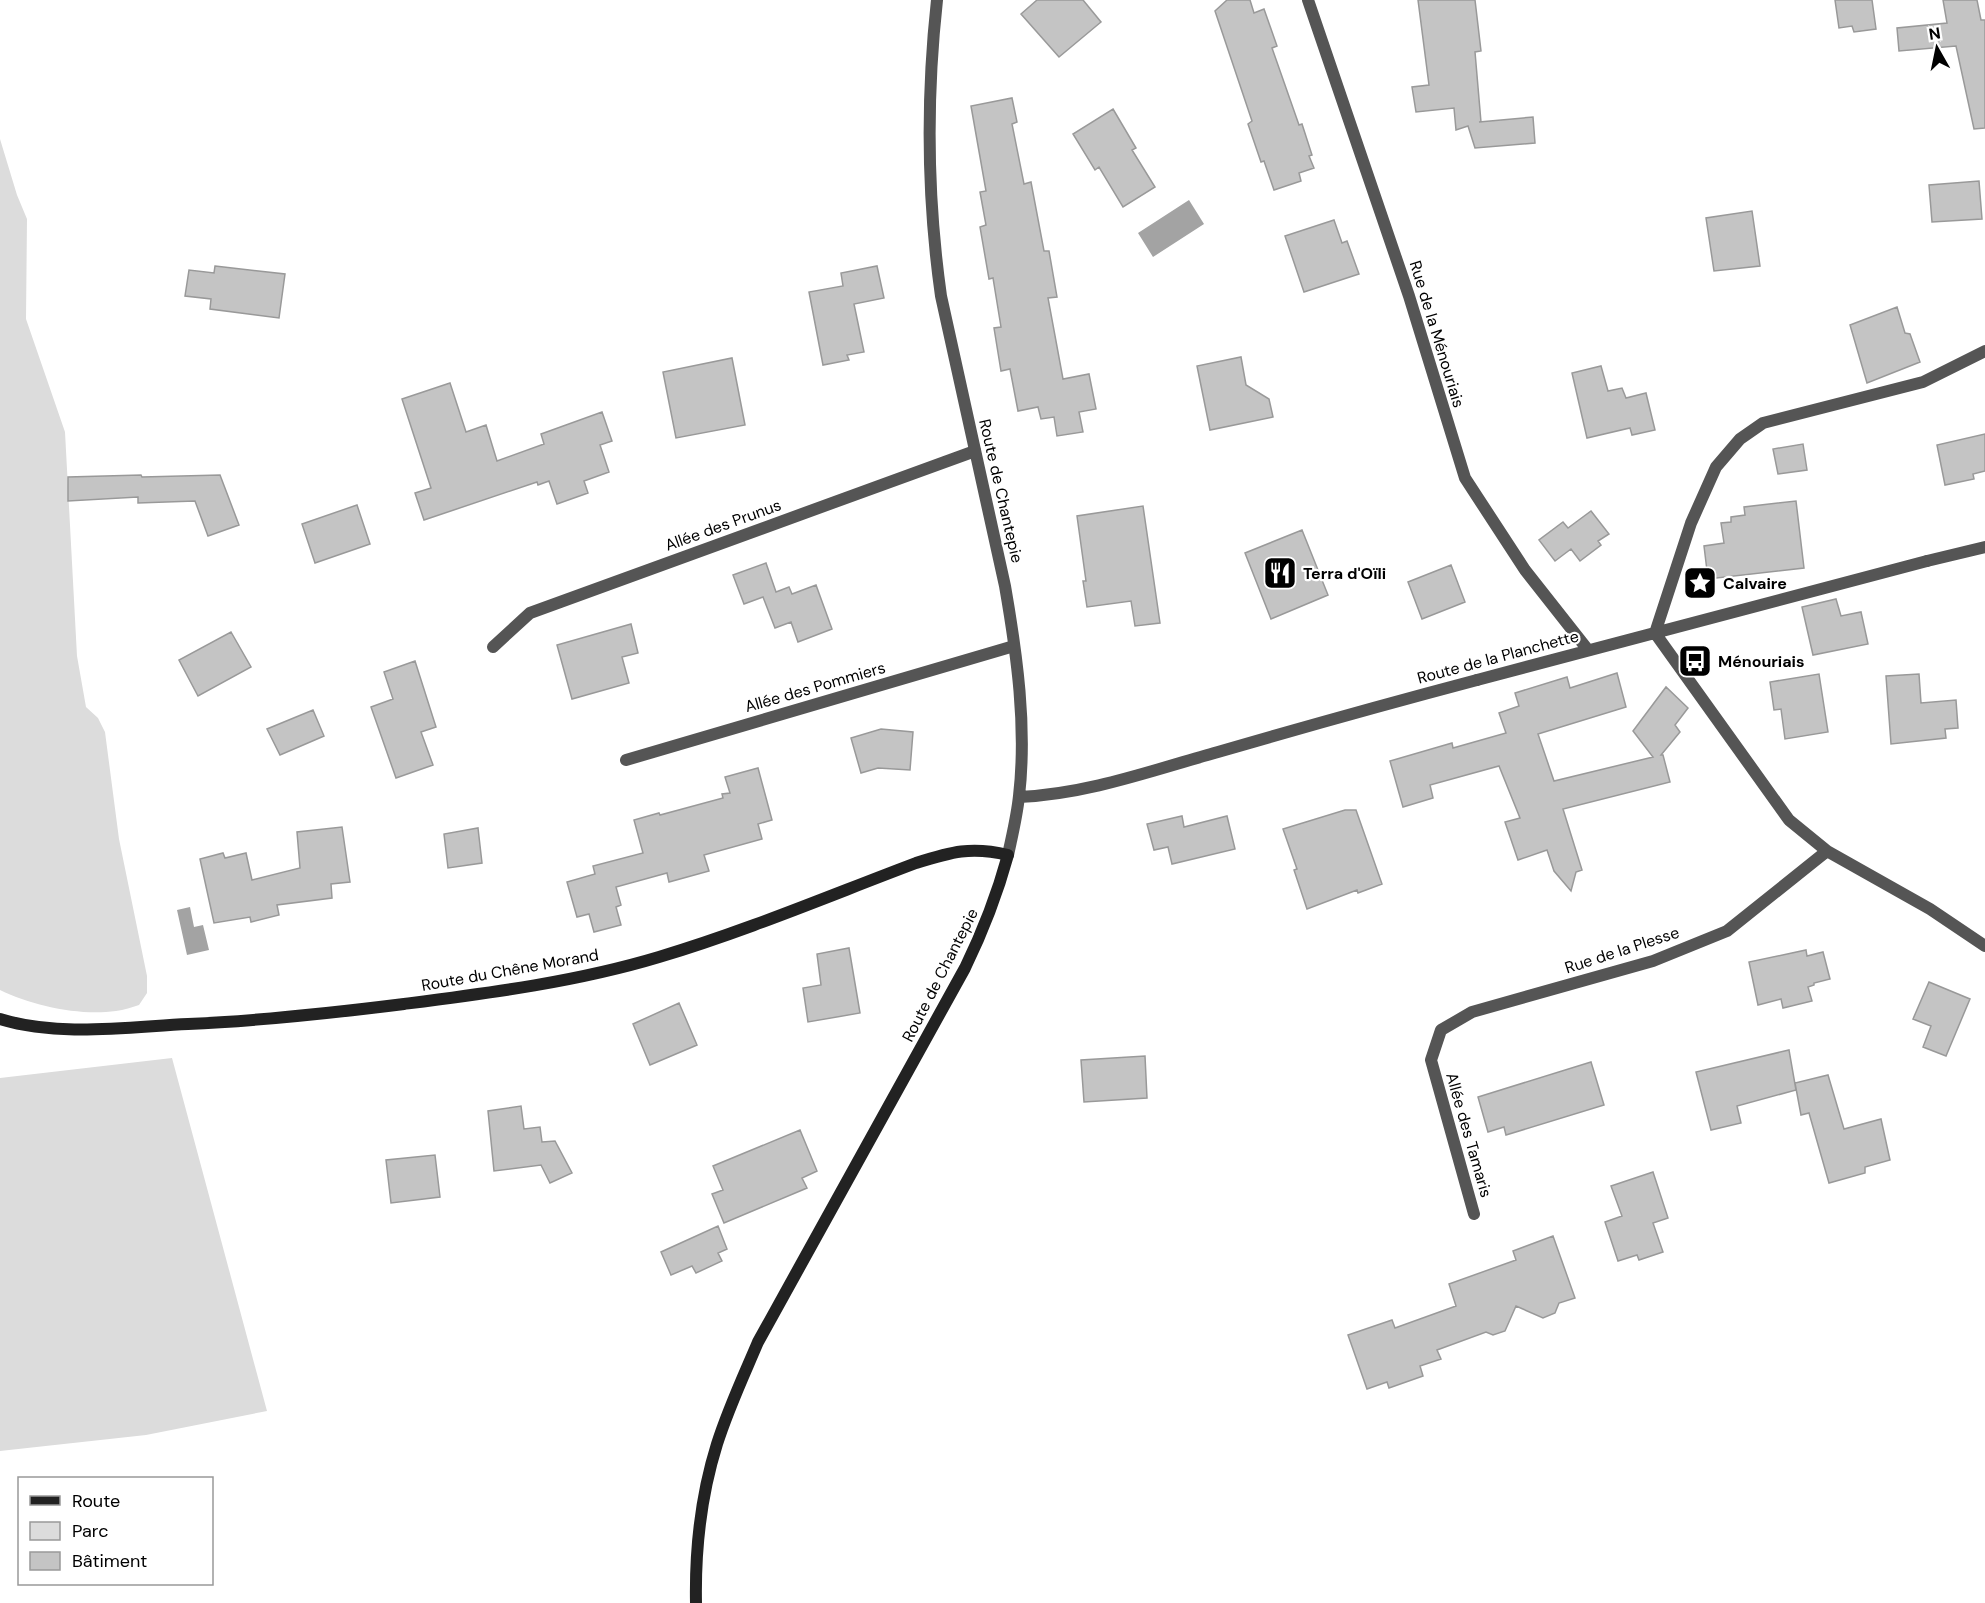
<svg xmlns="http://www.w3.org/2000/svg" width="1985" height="1603" font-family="'DM Sans',sans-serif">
	<rect width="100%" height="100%" fill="#fff"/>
	<path fill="#dcdcdc" d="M0,139L17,195L27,219L26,319L65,432L77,656L86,707L98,718L105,732L119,839L147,976V993L139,1005C132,1007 124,1010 116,1011C79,1016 33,1006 0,990Z
		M172,1058L267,1411L146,1435L0,1451V1078Z"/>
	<path fill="#a3a3a3" d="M1189,200L1204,224L1153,257L1138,233Z
		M190,907L194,927L203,925L209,950L187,955L177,910Z"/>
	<path fill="#c4c4c4" stroke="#999" stroke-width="1.5" d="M1037,0H1083L1101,22L1059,57L1021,14Z
		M1227,0H1250L1254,13L1264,9L1277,46L1272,48L1299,125L1302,124L1312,155L1309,156L1314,168L1299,173L1301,181L1274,190L1264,161L1261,162L1248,124L1252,121L1215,11Z
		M1418,0H1475L1481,51L1475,52L1481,122H1479L1533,117L1535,143L1475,148L1468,126L1456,130L1454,108L1416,112L1412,87L1429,85Z
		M1835,0H1872L1876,29L1854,32L1852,26L1839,28Z
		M1943,0H1977L1981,20H1985V128L1974,129L1956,46L1899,51L1897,28L1947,23Z
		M1012,98L1017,122L1012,124L1024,184L1031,182L1044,251H1049L1057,297L1048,298L1063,379L1089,374L1096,409L1079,412L1083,432L1057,436L1054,417L1041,419L1038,407L1018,411L1010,369L1001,371L994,328L1001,327L993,278L989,279L980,227L986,225L980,192L986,191L971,106Z
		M1113,109L1136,148L1132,150L1155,187L1123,207L1099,167L1095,170L1073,134Z
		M1979,181L1982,219L1932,222L1929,185Z
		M1752,211L1760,266L1714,271L1706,218Z
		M1334,220L1342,243L1347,241L1359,274L1304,292L1285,236Z
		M215,266L285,274L279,318L210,309L211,299L185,296L189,270L214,273Z
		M877,266L884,298L854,304L864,352L847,355L849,360L823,365L809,292L843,286L841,273Z
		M1897,307L1905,333L1910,334L1920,362L1867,383L1850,325Z
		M1241,357L1246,385L1269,399L1273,417L1210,430L1197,366Z
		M732,358L745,425L676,438L663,372Z
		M1601,366L1608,391L1622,388L1626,398L1646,393L1655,430L1632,435L1630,428L1587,438L1572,373Z
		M450,383L466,432L486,425L497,461L544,444L541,434L602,412L612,441L600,445L609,472L584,481L588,493L557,504L549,481L538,485L537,482L424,520L415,493L431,488L402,399Z
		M1985,434V471L1973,474L1974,479L1945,485L1937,445Z
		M1803,444L1807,470L1778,474L1773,449Z
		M141,475L142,477L220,475L239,525L208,536L195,501L138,503V497L68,501V477Z
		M1796,501L1804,568L1708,579L1704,546L1724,543L1721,523L1731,522V517L1745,515L1744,507Z
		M357,505L370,544L315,563L302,524Z
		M1143,506L1160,623L1135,626L1131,601L1087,607L1083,581H1086L1077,516Z
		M1591,511L1609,534L1598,541L1601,545L1580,561L1571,549L1555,561L1539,540L1563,522L1568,528Z
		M1302,530L1328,595L1271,619L1245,553Z
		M766,563L776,592L789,587L792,594L816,585L832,629L798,642L791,622L775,628L763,597L744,604L733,575Z
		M1451,565L1465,602L1422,619L1408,582Z
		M1836,599L1841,616L1861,612L1868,644L1813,655L1802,607Z
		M631,624L638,653L622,657L629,683L572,699L557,645Z
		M231,632L251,667L198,696L179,660Z
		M415,661L436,727L421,732L433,765L396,778L371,707L393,699L384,672Z
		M1617,673L1626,707L1538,734L1554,781L1653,757L1633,731L1666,687L1688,708L1675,725L1680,732L1661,755H1663L1670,782L1563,809L1582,870L1576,872L1571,891L1554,871L1547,850L1518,860L1505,822L1520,818L1499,766L1430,785L1433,798L1403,807L1390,761L1452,743L1453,748L1506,733L1499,713L1519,706L1515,693L1567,677L1570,688Z
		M1819,674L1828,732L1785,739L1781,709L1774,710L1770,682Z
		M1919,674L1921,703L1956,700L1958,728L1945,729L1946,738L1891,744L1886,676Z
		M313,710L324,736L280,755L267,729Z
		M881,729L913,732L910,770L878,768L861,773L851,738Z
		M758,768L772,820L758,824L762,839L704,855L709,871L669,882L667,873L616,887L621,905L616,907L621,925L594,932L589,914L577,917L567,882L595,874L593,866L643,853L634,820L659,813L660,815L723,798L722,794L730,793L725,777Z
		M1345,810H1356L1382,884L1358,893L1357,890L1307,909L1294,870L1297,869L1283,829Z
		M1182,816L1184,827L1227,816L1235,849L1172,864L1168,847L1154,850L1147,824Z
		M342,827L350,882L331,884L332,898L277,905L279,915L251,922L250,917L214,923L200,859L223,853L225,858L246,853L252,880L300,868L297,832Z
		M478,828L482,863L448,868L444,834Z
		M849,948L860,1013L808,1022L803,988L821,985L817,954Z
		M1806,950L1807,956L1823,952L1830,979L1814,983V985L1808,987L1812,1001L1783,1008L1781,999L1758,1005L1749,962Z
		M1929,982L1970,999L1946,1056L1923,1047L1931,1026L1913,1019Z
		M679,1003L697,1045L650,1065L633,1024Z
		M1789,1050L1796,1090L1737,1106L1741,1123L1711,1130L1696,1072Z
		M1145,1056L1147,1098L1084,1102L1081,1060Z
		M1591,1062L1604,1105L1506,1135L1504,1127L1488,1132L1478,1097Z
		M1828,1075L1844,1129L1881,1119L1890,1160L1865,1167V1173L1829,1183L1809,1113L1801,1115L1795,1083Z
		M521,1106L524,1129L540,1127L542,1142L555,1141L572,1173L550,1183L541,1165L494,1171L488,1111Z
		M800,1130L817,1171L802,1178L807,1188L724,1223L712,1194L723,1190L713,1166Z
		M435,1155L440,1197L391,1203L386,1160Z
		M1653,1172L1668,1218L1653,1223L1663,1252L1639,1260L1637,1255L1618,1261L1605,1222L1622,1216L1611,1186Z
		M718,1226L727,1249L718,1253L722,1261L696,1273L692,1266L671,1275L661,1252Z
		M1553,1236L1575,1298L1559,1303L1555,1313L1543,1318L1516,1306L1505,1331L1493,1335L1486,1332L1437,1350L1441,1359L1420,1366L1423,1376L1389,1388L1387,1382L1367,1389L1348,1335L1392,1320L1395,1328L1456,1306L1449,1284L1516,1260L1513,1251Z"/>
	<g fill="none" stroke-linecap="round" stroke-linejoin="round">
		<path stroke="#555" stroke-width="12" d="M1308,0L1409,296L1465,478L1525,570L1588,650
			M1655,633L1691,523L1716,467L1740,439L1763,423L1923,382L1985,351
			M1655,633L1789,820L1827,851L1930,909L1985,946
			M493,647L530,613L975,451
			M1477,680L1927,561
			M626,760L1014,646
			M1474,1214L1431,1060L1441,1030L1472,1012L1653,961L1727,931L1827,851"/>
		<path stroke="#555" stroke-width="12" d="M937,0C926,100 927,197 941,296L1005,586C1017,655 1027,727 1019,796C1017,816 1012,836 1008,855
			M1927,561L1985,547
			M1019,797C1088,794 1153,770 1218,752C1304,727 1390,703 1477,680"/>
		<path stroke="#222" stroke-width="12" d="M0,1019C58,1037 127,1027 188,1024C260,1021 332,1013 404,1004C489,993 576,982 659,957C746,931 831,895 916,863C951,852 971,846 1008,855C997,895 983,931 965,968L758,1342C744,1375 728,1409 717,1444C701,1495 695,1550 696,1603"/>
	</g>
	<defs>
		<symbol id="restaurant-square" viewBox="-11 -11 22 22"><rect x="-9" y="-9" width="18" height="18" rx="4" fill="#000" stroke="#fff"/><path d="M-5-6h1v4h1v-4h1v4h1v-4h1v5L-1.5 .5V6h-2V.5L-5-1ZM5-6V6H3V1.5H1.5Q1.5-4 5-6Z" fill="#fff"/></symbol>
		<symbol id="sight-square" viewBox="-11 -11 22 22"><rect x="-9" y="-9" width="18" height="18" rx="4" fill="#000" stroke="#fff"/><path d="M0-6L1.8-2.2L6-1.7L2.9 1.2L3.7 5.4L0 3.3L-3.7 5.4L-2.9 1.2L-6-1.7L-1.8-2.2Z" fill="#fff"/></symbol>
		<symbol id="bus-square" viewBox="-11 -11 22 22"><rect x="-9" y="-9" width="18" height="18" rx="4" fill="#000" stroke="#fff"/><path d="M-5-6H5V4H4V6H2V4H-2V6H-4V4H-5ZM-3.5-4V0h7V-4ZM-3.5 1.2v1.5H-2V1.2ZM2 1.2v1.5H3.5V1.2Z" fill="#fff"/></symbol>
	</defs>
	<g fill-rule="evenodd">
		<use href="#restaurant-square" x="1261" y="554" width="38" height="38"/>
		<use href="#sight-square" x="1681" y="564" width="38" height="38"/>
		<use href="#bus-square" x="1676" y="642" width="38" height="38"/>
	</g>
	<g text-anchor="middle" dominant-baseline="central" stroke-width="4.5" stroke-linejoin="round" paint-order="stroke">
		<g font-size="16" fill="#000" stroke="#fff">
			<text transform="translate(1437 334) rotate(73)">Rue de la Ménouriais</text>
			<text transform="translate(1001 491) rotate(77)">Route de Chantepie</text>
			<text transform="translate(723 525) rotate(-20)">Allée des Prunus</text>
			<text transform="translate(1498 657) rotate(-15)">Route de la Planchette</text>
			<text transform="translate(815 687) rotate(-16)">Allée des Pommiers</text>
			<text transform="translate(1622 950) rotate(-18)">Rue de la Plesse</text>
			<text transform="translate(510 970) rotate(-10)">Route du Chêne Morand</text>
			<text transform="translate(940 975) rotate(-63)">Route de Chantepie</text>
			<text transform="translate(1469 1135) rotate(74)">Allée des Tamaris</text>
		</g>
		<g font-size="16" font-weight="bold" fill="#000" stroke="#fff" text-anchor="start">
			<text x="1303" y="573">Terra d'Oïli</text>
			<text x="1723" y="583">Calvaire</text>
			<text x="1718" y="661">Ménouriais</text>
		</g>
	</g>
	<rect x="18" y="1477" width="195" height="108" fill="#ffffff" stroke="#999999" stroke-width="1.5"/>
	<rect x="30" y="1496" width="30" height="9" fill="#222222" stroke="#999999" stroke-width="1.5"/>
	<text x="72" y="1507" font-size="18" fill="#000000">Route</text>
	<rect x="30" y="1522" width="30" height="18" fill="#dcdcdc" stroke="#999999" stroke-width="1.5"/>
	<text x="72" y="1537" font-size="18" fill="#000000">Parc</text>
	<rect x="30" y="1552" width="30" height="18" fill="#c4c4c4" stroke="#999999" stroke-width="1.5"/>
	<text x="72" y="1567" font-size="18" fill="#000000">Bâtiment</text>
	<g transform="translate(1937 48) rotate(351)" stroke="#ffffff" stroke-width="4.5" paint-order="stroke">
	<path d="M0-4.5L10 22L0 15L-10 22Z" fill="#000000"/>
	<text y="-9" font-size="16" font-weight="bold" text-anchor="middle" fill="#000000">N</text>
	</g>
</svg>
